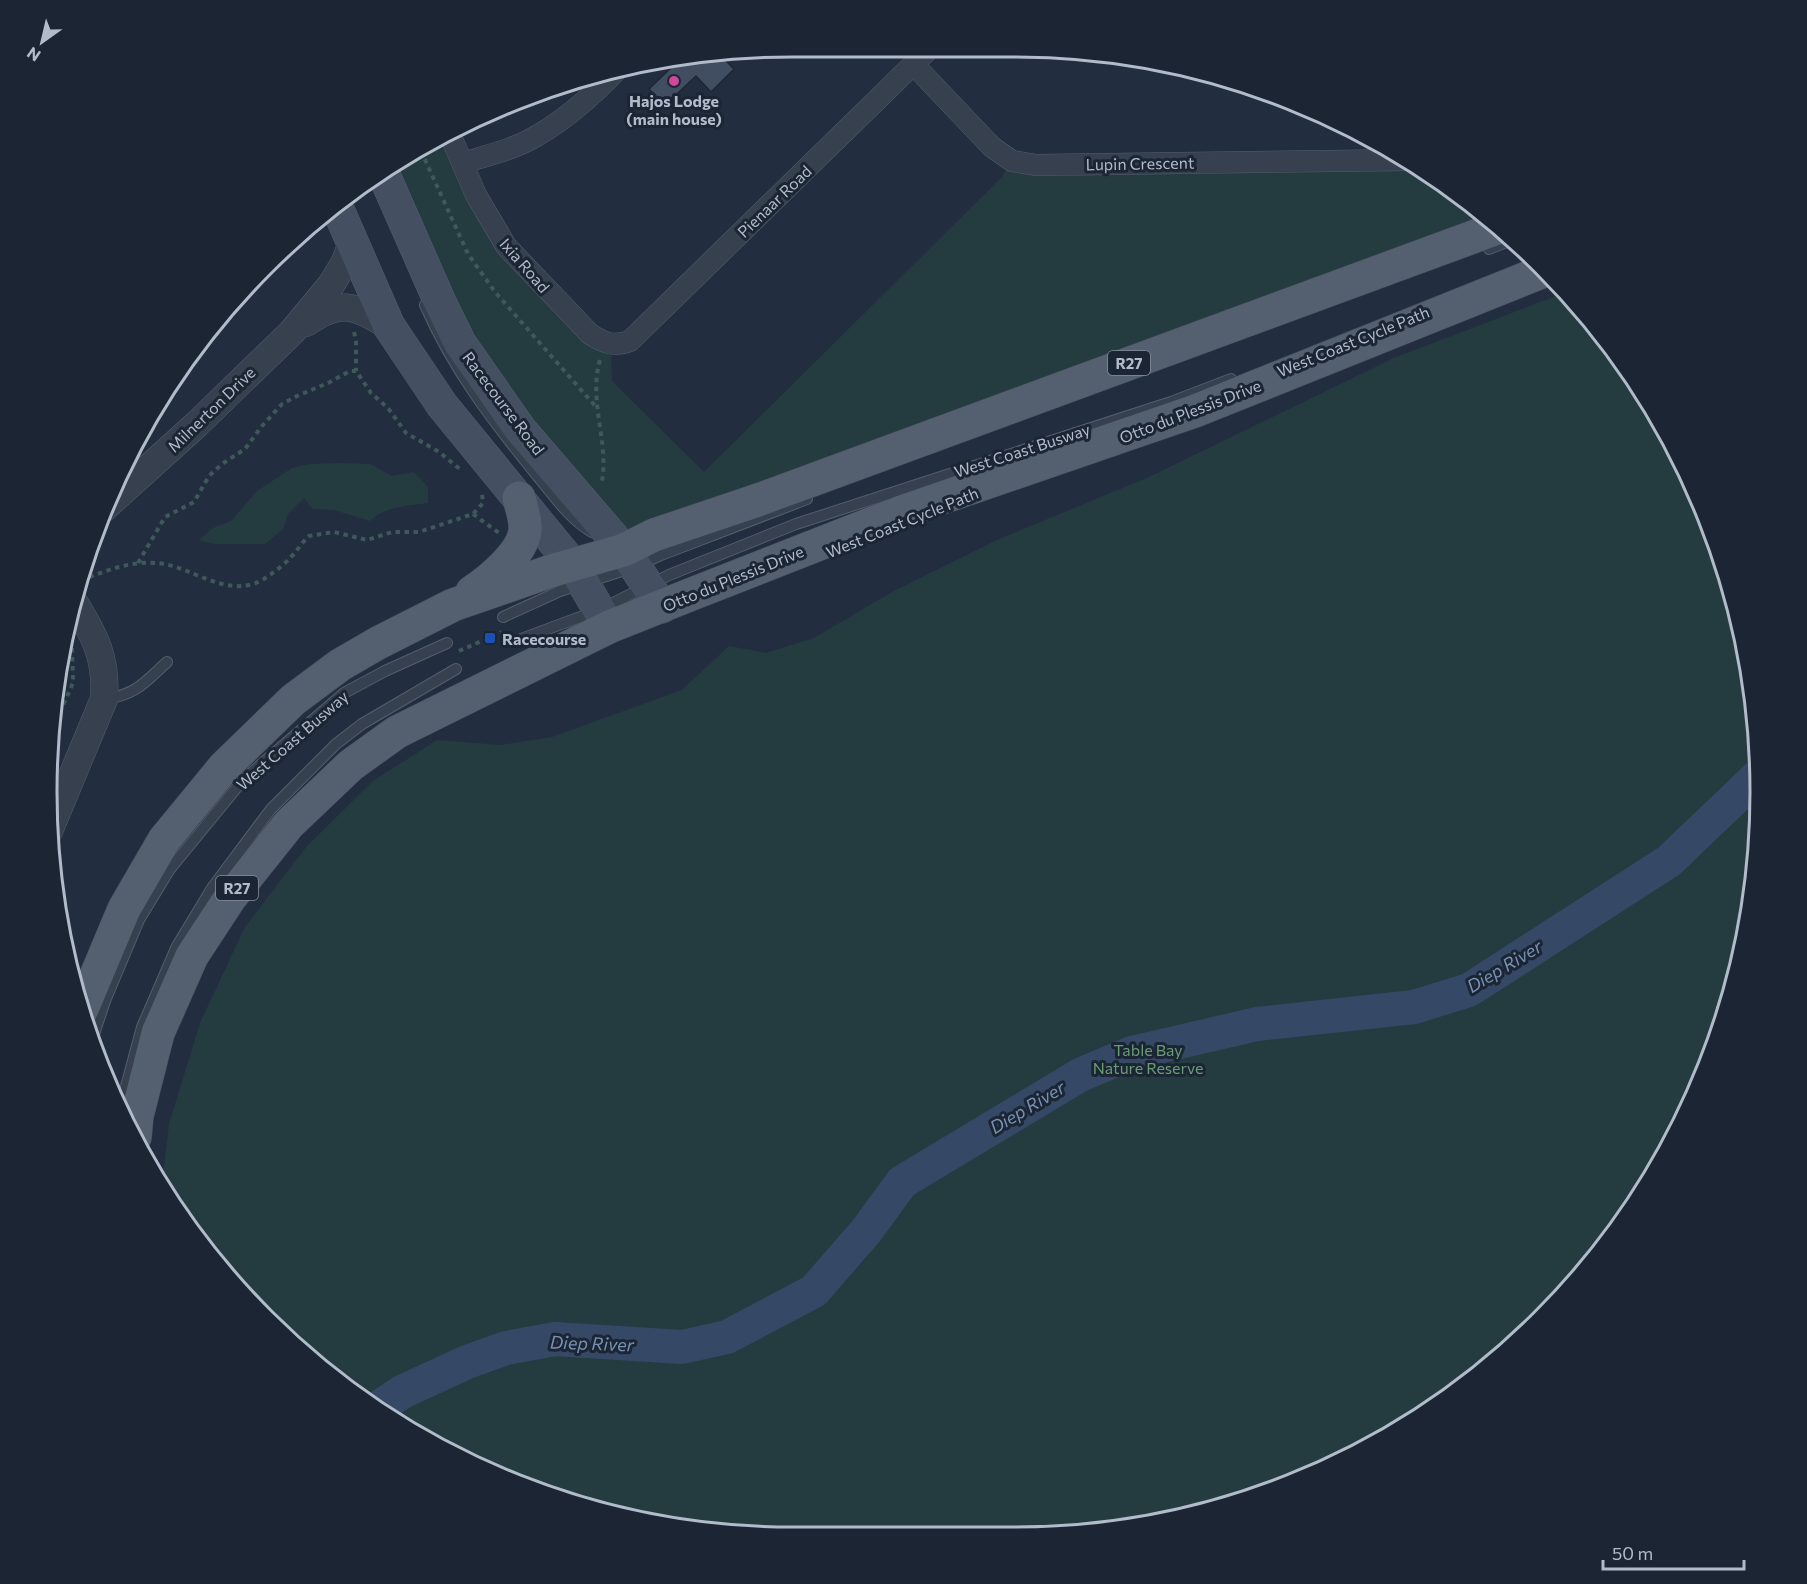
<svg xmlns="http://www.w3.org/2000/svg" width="1807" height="1584" font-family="Commissioner,sans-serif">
	<rect width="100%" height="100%" fill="#222e3f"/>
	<path fill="#243c40" d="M449,132L488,218L611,344L612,381L704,472L1001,178L1012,161L1407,160L1500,227L624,550L520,429L384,176Z
		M1564,293L1606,338L1683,462L1735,599L1759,743L1754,889L1721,1031L1661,1164L1576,1283L1469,1383L1345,1460L1208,1512L1063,1536H743L599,1512L463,1461L338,1384L231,1283L162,1187L169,1124L200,1023L245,927L307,846L373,781L437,740L501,745L552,737L682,690L729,646L766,653L814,638L892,592L999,539L1147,478L1394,358Z
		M341,463L370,464L392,476L414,472L428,487V503C408,506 385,506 370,521L334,510L313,509L304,498L288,514L283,529L265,544H213L199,540L213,528L231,521L257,491L292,468L310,464Z"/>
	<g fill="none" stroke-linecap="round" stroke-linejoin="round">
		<path stroke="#354967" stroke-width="34" d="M378,1408L402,1392L467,1362L506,1348L555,1339L682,1347L727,1337L814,1291L867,1230L902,1182L1080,1075L1132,1053L1257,1024L1414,1007L1469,990L1669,861L1758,776"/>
	</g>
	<path fill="#414e61" stroke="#1d2736" stroke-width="1.5" d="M721,56L734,69L711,92L696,76L665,105L649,89L677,62Z"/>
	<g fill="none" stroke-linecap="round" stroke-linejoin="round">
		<defs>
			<path id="service" d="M1489,249L1514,239
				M425,305C453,369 491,419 535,473C553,494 568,518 592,532
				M503,617L560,591L634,567L661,555L807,499
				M513,642L599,610L669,575L796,524L1171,402L1231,379
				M105,699C136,695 145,682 167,662
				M93,1037L105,1001L139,920L170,869L243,780L344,693L385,671L447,643
				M121,1105L142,1027L177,946L212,888L271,809L336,744L362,724L456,669"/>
			<path id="minor" d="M914,65L992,147L1012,161L1036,165L1407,160
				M449,132L476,195L506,246L590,334C604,343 614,347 630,341L931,47
				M463,163C488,155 516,149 538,135C568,118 594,94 618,69"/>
			<path id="tertiary" d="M306,323C341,299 354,305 389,326
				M103,509L197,424L292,332L331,285L345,262L352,242
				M49,831L104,699C107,658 95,636 74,602"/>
			<path id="secondary" d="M384,175L439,300L460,343L520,429L624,550L662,607
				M337,207L389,326L442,405L572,564L609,627"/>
			<path id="primary" d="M472,592C490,580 522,554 525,531C526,520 522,509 519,498
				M82,1009L124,909L164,840L224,767L293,700L340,665L378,643L453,605L551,571L624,550L654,535L758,500L1500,227
				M135,1137L137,1116L158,1033L192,956L230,898L289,824L351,765L397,732L609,627L692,594L901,512L1195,411L1544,271"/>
		</defs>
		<use href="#service" stroke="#545e6d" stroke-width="12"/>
		<use href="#minor" stroke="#545e6d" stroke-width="22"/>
		<use href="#tertiary" stroke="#545e6d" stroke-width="28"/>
		<use href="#secondary" stroke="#545e6d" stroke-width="33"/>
		<use href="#primary" stroke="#3f4958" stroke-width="34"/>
		<path stroke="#3f585a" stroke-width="4" stroke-dasharray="4.5 4.5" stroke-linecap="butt" d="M421,151L468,254L495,292L597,408
			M354,332L356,341V371
			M600,360C588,401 609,441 602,481
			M473,514L499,533
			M138,563L165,517L194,502L209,476L222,464L245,449L262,426L282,404L297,396L328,383L350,371H356L371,393L388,408L406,433L439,452L461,470
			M81,580C106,571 129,561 156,563C191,565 226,600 262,580C272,574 284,565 291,557C298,550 302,542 309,536L334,532L367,540L392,532H419L473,514L483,503L482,494
			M459,651L502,632
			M55,730L60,712L73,683L72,647"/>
		<use href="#service" stroke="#36404f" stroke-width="10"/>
		<use href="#minor" stroke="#36404f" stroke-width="21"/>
		<use href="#tertiary" stroke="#36404f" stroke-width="27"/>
		<use href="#secondary" stroke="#444f62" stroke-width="32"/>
		<use href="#primary" stroke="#545f6f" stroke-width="33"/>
	</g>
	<circle fill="#d1479c" stroke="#1b2534" stroke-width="2" cx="674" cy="81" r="6"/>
	<rect fill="#1a4fb4" stroke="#1b2534" stroke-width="2" x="484" y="632" width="12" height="12" rx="3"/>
	<g text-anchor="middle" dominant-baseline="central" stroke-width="6" stroke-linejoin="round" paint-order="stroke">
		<g fill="#1b2534" stroke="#858e9d" stroke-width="1.5">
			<rect x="1108" y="351" width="42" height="24" rx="4.5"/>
			<rect x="216" y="876" width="42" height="24" rx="4.5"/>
		</g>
		<g font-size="15" font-weight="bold" fill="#b2bbca">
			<text x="1129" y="363">R27</text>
			<text x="237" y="888">R27</text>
		</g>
		<g font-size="16" font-weight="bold" fill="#b2bbca" stroke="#1b2534">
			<text x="674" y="100">Hajos Lodge<tspan x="674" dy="18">(main house)</tspan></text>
			<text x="502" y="638" text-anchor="start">Racecourse</text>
		</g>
		<g font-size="16" fill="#b2bbca" stroke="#1b2534">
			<text transform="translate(1140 163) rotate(-1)">Lupin Crescent</text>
			<text transform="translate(774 201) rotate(-44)">Pienaar Road</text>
			<text transform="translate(525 265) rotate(49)">Ixia Road</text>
			<text transform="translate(1353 341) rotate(-22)">West Coast Cycle Path</text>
			<text transform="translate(504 403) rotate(53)">Racecourse Road</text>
			<text transform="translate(211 409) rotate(-44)">Milnerton Drive</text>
			<text transform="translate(1190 411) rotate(-21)">Otto du Plessis Drive</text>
			<text transform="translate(1022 450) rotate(-18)">West Coast Busway</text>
			<text transform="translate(902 522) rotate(-22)">West Coast Cycle Path</text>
			<text transform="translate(733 578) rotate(-22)">Otto du Plessis Drive</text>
			<text transform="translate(292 740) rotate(-41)">West Coast Busway</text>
		</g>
		<g font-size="16" fill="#689c74" stroke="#1b2534">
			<text x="1148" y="1049">Table Bay<tspan x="1148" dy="18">Nature Reserve</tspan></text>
		</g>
		<g font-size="18" font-style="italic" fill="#7891b3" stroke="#1b2534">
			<text transform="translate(1504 966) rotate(-31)">Diep River</text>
			<text transform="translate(1027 1107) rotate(-31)">Diep River</text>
			<text transform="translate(592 1343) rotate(2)">Diep River</text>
		</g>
	</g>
	<path d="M0 0H1807V1584H0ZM792 57H1015A735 735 0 0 1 1750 792V792A735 735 0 0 1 1015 1527H792A735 735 0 0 1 57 792V792A735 735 0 0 1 792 57Z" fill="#1b2534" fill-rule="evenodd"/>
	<path fill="none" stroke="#b2bbca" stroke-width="3" d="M792 57H1015A735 735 0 0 1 1750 792V792A735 735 0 0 1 1015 1527H792A735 735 0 0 1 57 792V792A735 735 0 0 1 792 57Z"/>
	<g transform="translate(42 42) rotate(214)" stroke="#1b2534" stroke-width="4.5" paint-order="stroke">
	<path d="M0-4.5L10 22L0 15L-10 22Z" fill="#b2bbca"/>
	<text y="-9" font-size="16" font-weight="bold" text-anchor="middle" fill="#b2bbca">N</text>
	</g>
	<path d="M1603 1560v9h141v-9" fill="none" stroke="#b2bbca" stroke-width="3"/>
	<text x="1612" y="1560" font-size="18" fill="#b2bbca" stroke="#1b2534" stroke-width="4.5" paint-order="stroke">50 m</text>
</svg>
